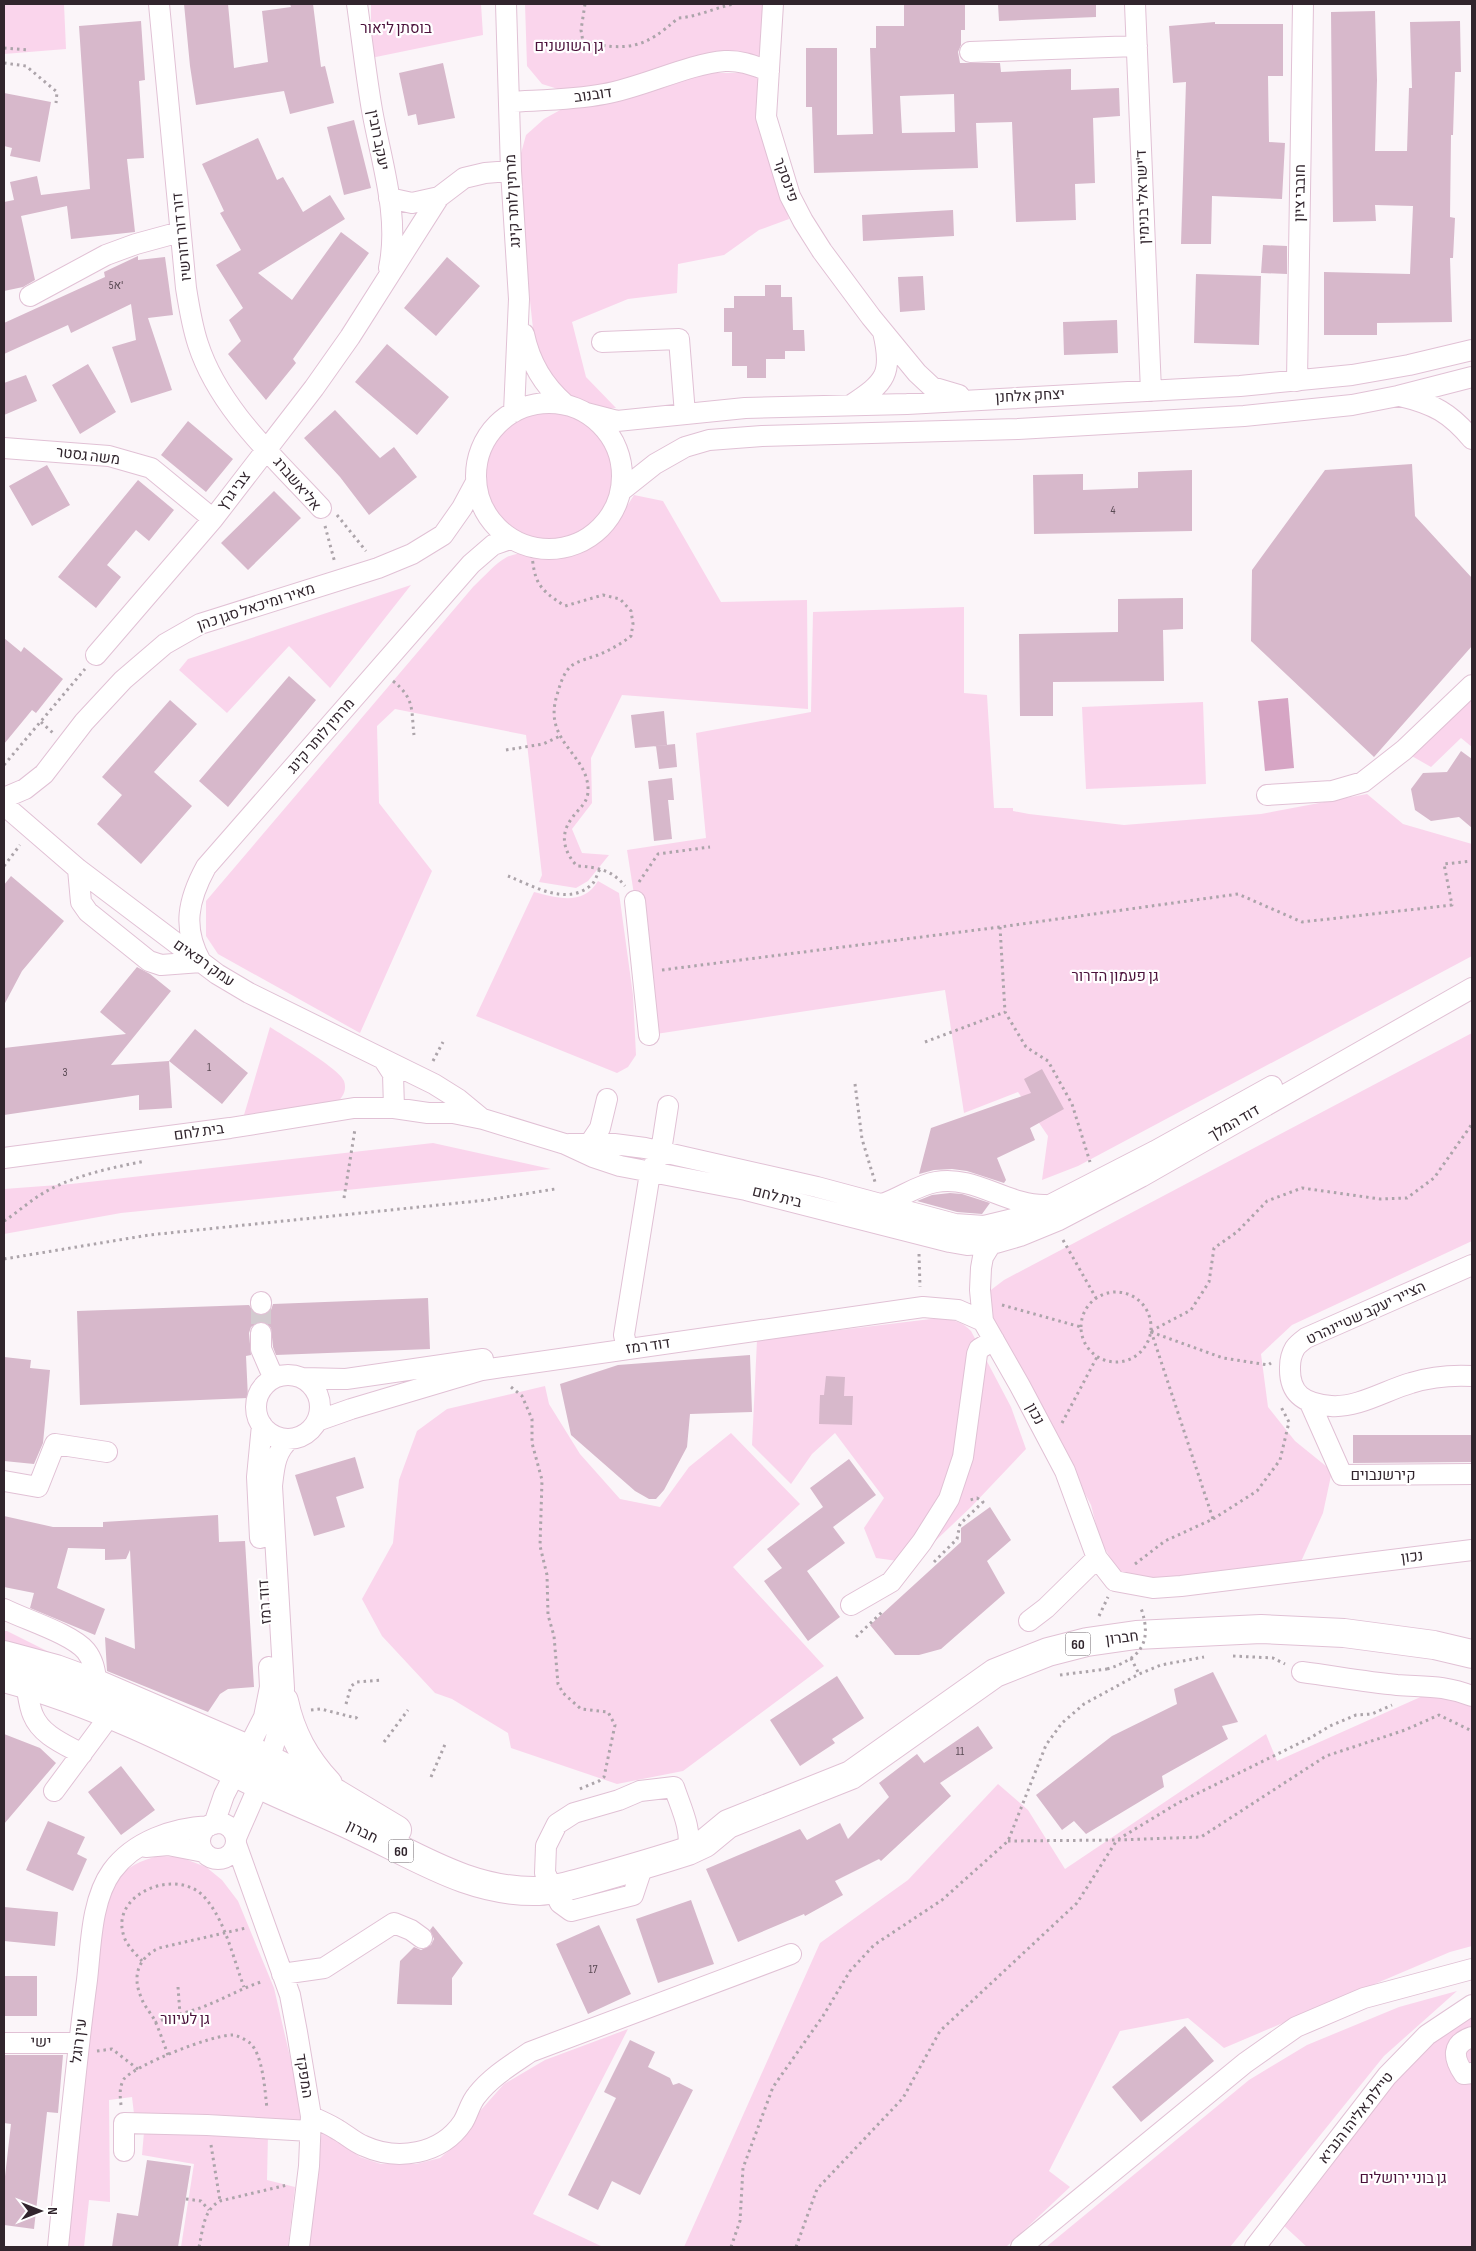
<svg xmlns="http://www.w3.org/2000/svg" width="1476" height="2251" font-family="'Sofia Sans Condensed',Heebo,sans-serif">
	<rect width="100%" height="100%" fill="#fbf5f9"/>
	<path fill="#fad5ec" d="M4,4H64L66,49L4,54Z
		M371,4H481L483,35L371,58Z
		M525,4H767L765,58L669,70L593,86L558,89L542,84L527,66Z
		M700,73H762L777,180L789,219L759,230L724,255L678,264L677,293L628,299L572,322L586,377L616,408H593L573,401L540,363L533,329L524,244L520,157L526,135L544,119L562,109L617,101L666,87Z
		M479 477a70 70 0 1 1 140 0a70 70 0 1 1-140 0Z
		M634,495L663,501L721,602L807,600L808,709L622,695L591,758L592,803L572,829L582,853L609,855L588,881L576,888L539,882L542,875L526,735L395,709L377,726L379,803L432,871L360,1033L218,954L206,936V901L473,587C483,578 495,563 507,557C522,550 538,554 553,555C595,558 615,526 634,495Z
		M411,585L330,688L289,646L227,713L179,670L188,659Z
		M964,607V693L987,695L994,808H1013V811L1029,814L1124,825L1261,814L1367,794L1403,824L1472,844V956L1078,1166L1042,1180L1048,1136L1018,1092L964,1113L945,990L656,1034L627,850L706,838L696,733L811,712L813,612Z
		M1472,699V747L1461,738L1431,767L1410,755Z
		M1203,702L1206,784L1086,789L1082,707Z
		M598,881L619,893L633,995L636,1055L628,1067L617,1073L476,1016L534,892C558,898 583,906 598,881Z
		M270,1027C284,1036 340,1069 344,1081C347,1090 343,1096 338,1102L244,1115Z
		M1472,1033V1241L1292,1325L1261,1354L1268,1407L1295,1441L1332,1471L1323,1513L1299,1566L1145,1580L1119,1573L1100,1540L1091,1505L1054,1436L983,1317V1296L1004,1280Z
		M433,1143L551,1169L121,1213L4,1234V1189L71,1184Z
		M939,1318C952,1320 962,1321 971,1331L1011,1407L1026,1449L971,1507L912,1563L876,1558L864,1528L884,1498L835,1433L812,1454L791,1484L752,1445L757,1340Z
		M545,1386L549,1404L580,1454L620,1499L660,1507L689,1467L731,1433L800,1504L733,1567L824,1666L683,1771L617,1784L511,1748L508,1733L452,1699L435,1693L382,1636L362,1599L393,1543L399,1480L417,1431L447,1409Z
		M4,1631H7L81,1668L4,1643Z
		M1425,1695L1472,1700V1946L1450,1952L1224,2048L1188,2018L1120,2031L1049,2171L1070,2187L1006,2247H684L820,1943L908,1880L998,1784L1028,1810L1065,1869L1266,1734L1277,1761Z
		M158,1856L180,1857L206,1867L222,1880L238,1901L274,1988L294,2074L301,2122L205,2114H134L132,2097L109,2100L110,2202L89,2200L84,2247H68C77,2156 84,2065 97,1974C101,1944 101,1909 117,1881C125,1867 142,1860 158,1856Z
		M1457,1991L1384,2056L1230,2247H1046L1249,2080L1307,2045L1399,2007Z
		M1472,2016V2247H1307L1282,2224L1388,2082L1441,2031Z
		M628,2029L533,2214L603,2247H309L322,2128L360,2157L381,2164H416L440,2158L464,2138L480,2111L504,2084L545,2060Z
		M144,2132L268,2135L267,2180L295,2187L288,2247H181L194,2164L142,2155Z"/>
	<path fill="#d6a5c4" d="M1288,698L1294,768L1265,771L1258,701Z"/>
	<path fill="#d7b8cb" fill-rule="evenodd" d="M184,4H228L234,68L268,62L262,11L291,7L290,4H313L321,67L325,66L334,103L290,114L284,91L196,105L190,66Z
		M904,4H965V30H961V45L958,52L960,63H1000L1001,72L1071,69V90L1119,88L1120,116L1093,118L1095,183L1075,184L1076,220L1016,222L1012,122L976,123L978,168L814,173L812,107H806V48H837V135L873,134L870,48H876V26H904ZM954,94L955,132L902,133L900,96Z
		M998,4H1096V17L999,21Z
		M1375,11L1377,80L1375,151H1407L1409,88H1412L1410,22L1460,21L1461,72H1455L1453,135H1451L1450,217L1455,218L1453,258H1450L1452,322L1377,323V335H1324V272L1410,274L1413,206L1375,205L1376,221L1333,222L1331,12Z
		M141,21L145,80L139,81L144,158L127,159L135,232L71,239L67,206L21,216L35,280L23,287L4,291V202L14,200L10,182L37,176L41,195L90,189L79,26Z
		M1215,22V24H1283V76H1268L1269,142L1285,143L1282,199L1212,196L1211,244H1181L1186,82L1173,83L1169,26Z
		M443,63L455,118L418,125L416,114L408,116L399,73Z
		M4,93L51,102L40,162L10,156L12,148L4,146Z
		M354,120L371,188L344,195L327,127Z
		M258,138L277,180L283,177L303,212L330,195L345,219L258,273L292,300L341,232L369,253L293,359L296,363L266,400L228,354L241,341L229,320L243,308L216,265L241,250L220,213L224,211L202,164Z
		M953,210L954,236L863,241L862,215Z
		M1263,245L1287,246V274L1261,273Z
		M138,256V260L165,257L173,315L148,318L172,390L131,403L112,347L136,340L131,304L71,333L68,325L4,354V323L105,277L104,272Z
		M447,257L480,286L436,336L404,308Z
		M1196,274L1261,276L1259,345L1194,343Z
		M923,276L925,310L900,312L898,277Z
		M765,285H781V297H792L793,330H804L805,351H785V359H766V378H747V366H732V332H724V308H734V296H765Z
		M1117,320L1118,353L1064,355L1063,322Z
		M387,344L449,397L417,435L355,382Z
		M88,364L116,412L80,434L52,385Z
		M26,375L37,401L4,415V383Z
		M335,410L380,458L394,447L417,477L369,515L340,477L304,438Z
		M188,421L233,459L206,492L161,455Z
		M1412,464L1415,516L1472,578V646L1374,757L1251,641L1252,570L1325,470Z
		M47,465L70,505L32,526L9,486Z
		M1192,470V531L1034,534L1033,475L1083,474V490L1138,488V472Z
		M138,480L174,510L149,541L136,530L107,565L121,577L96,608L58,577Z
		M274,491L301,518L248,570L221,543Z
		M1183,598V629L1163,630L1164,681L1053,682V716H1020L1019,634L1118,632V599Z
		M4,638L21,652L24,647L63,679L36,713L32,710L4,744Z
		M289,676L316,700L228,807L199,781Z
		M170,700L197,724L154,772L192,806L141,864L97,824L122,795L102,777Z
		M664,711L667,745L635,748L631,715Z
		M675,744L677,767L659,769L656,746Z
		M1461,751L1472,759V828L1459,817L1431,821L1415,810L1411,789L1423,773L1447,772Z
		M672,778L674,800H668L672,839L654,841L648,781Z
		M11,876L64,921L22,971L4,1005V885Z
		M137,967L150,974L171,991L111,1065L169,1061L172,1108L139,1110V1095L4,1115V1048L126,1034L100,1012Z
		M195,1029L248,1073L222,1104L169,1061Z
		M1042,1069L1064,1109L1030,1128L1035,1140L997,1158L1006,1180L1004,1183L967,1171L952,1169L934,1170L919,1174L931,1128L1031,1093L1024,1079Z
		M950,1193L962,1194L990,1203L982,1214L957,1212L917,1201L932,1195Z
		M428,1298L430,1349L276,1355L273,1347L271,1328L266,1323L261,1321L251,1327L249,1333L251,1355L246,1356L248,1398L80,1405L77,1311L249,1305L255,1314L261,1316L271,1310L273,1304Z
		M750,1355L752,1412L690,1414L687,1447L664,1490L656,1499H649L635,1491L571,1435L560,1384L618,1365Z
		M4,1357L31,1360L30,1368L50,1370L43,1443L34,1464L4,1461Z
		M826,1376L845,1377L844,1396H853L852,1425L819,1424L820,1395H824Z
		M1353,1435H1472V1462L1353,1463Z
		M355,1457L364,1488L336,1497L345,1527L314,1536L295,1475Z
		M849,1459L876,1495L833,1527L845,1543L807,1571L840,1617L808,1641L764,1581L782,1568L767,1549L823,1507L810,1488Z
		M990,1507L1011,1540L987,1561L1005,1593L941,1649L919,1655H895L870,1625L961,1542V1528Z
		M218,1515L219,1542L245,1541L254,1687L228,1689L220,1694L208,1712L107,1671L105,1637L135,1649L130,1550L126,1559L105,1560V1549L68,1548L57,1588L105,1609L95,1635L30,1608L34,1593L4,1587V1516L53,1527H103V1522Z
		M1213,1672L1238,1722L1222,1726L1228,1739L1162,1776L1164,1787L1086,1834L1074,1821L1062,1830L1036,1795L1112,1736L1177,1704L1174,1689Z
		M837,1676L864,1718L832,1739L835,1743L800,1766L770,1720Z
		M978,1726L993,1748L940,1783L951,1796L881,1861L879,1859L835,1881L843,1895L805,1916L804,1914L738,1942L706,1869L800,1829L807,1840L840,1823L848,1839L889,1797L879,1783L917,1754L924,1763Z
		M4,1734L40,1748L56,1763L4,1824Z
		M121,1766L155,1810L121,1835L88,1792Z
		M48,1821L85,1837L77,1854L87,1859L73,1891L26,1870Z
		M691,1900L714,1964L658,1983L636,1919Z
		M4,1907L58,1912L55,1946L4,1941Z
		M599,1925L631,1994L588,2014L556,1944Z
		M433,1926L463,1963L452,1978V2005L397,2004L400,1961L414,1947L421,1950L431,1945L434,1939L430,1930Z
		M4,1976H37V2016H4Z
		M1185,2026L1214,2061L1141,2122L1112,2087Z
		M630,2040L655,2052L648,2067L670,2078L673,2085L679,2083L693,2090L640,2195L612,2181L598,2210L568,2195L616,2098L604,2092Z
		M4,2055H63L58,2113L47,2112L34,2229L4,2225V2185L11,2124L4,2123Z
		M147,2160L191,2166L178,2247H112L117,2213L138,2216Z"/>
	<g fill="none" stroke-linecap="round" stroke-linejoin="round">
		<path stroke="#d3cbd0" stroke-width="20" stroke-dasharray="20 10" stroke-linecap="butt" d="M261,1304V1333"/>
		<defs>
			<path id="minor" d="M159,4L186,288C189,307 192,326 198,344C219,409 276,459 321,508
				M357,4C362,39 366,75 372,110C381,161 400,216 389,268
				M506,4L511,171L519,299L514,412
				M773,4L766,117L790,196L803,221L822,251L871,317L917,373L932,387L959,395
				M1135,4L1151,391
				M970,52L1137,46
				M509,102C541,100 573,100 604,94C644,87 687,64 725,61C741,60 755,66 769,71
				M389,198L412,203L439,197
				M30,296L106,255L136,244L180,232
				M524,334C530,363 543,385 565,404
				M602,342L679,339L685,414
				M1297,381L1303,4
				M1400,396C1434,404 1450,413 1472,439
				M476 476a73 73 0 1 1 146 0a73 73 0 1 1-146 0Z
				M851,405C886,382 893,374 883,332
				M586,413L617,421L745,408L907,404L1240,386L1352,375L1409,365L1472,350
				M4,448L109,456L151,468L213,519
				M621,491L655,464L685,447L709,440L762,436L1018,429L1244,416L1352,405L1398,396L1472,377
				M96,655L213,519L314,388L350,337L439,197L464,178L485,173L511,171
				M1267,795L1332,791L1363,782L1404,750L1472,685
				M4,798L25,789L44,774L84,722L123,680L165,644L200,624L378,568L412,554L443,535L462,508L476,482
				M4,805L78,869L217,974L249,993L434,1084L458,1099L481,1118
				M78,869L81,902L88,912L149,961L161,965L201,962
				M635,901L649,1035
				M201,962C182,928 188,900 206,867L471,564L493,545L510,539
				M384,1060L393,1074L394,1108
				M590,1143L600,1128L607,1099
				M569,1144H614L645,1148L817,1187L955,1224L984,1226L1013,1219L1050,1205L1155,1151L1272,1086
				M4,1158L230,1128L354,1108H394L428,1113H453L483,1119L565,1144L593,1157L620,1166L746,1190L950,1242L967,1245L996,1243L1020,1236L1059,1220L1141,1177L1472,988
				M882,1204C901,1198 917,1185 936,1182C975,1175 1007,1206 1046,1205
				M991,1244L983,1257L981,1268L980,1290L983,1321L1020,1386L1065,1471L1097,1558L1115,1581L1153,1588L1181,1586L1472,1550
				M1472,1265L1306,1338C1302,1341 1297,1345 1295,1348C1292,1353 1290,1361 1290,1367C1289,1395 1305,1404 1331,1406C1358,1408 1386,1390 1411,1383C1430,1377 1453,1375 1472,1376
				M261,1302V1304
				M261,1333V1349L271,1372
				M627,1348L624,1335L650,1173L661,1151L668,1106
				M256 1407a32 32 0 1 1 64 0a32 32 0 1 1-64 0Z
				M303,1378L346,1379L483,1359
				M1310,1403L1342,1475L1472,1474
				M317,1421L351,1409L482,1370L923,1307L958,1310L983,1321
				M4,1481L38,1487L55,1444L107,1452
				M260,1538L257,1477L262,1425
				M851,1605L891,1582L922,1542L949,1499L963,1457L977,1354L979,1349L994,1340
				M4,1609C26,1620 72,1634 86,1651C94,1661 95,1672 97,1684
				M1029,1621L1046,1608L1097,1558
				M1302,1672C1333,1676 1365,1682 1397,1685C1427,1687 1444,1685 1472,1696
				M26,1684C28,1694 29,1706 33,1715C41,1735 64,1744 82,1754
				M54,1791L111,1714
				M200 1841a18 18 0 1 1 36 0a18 18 0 1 1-36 0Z
				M214,1824L224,1795L264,1717L270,1687L269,1667
				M236,1838C255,1793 284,1737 284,1688L272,1486C274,1468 275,1451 290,1439
				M236,1844L290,1995L297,2032L311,2116L309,2166L299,2247
				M146,1847L168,1845L204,1852
				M643,1865L633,1895L571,1911L560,1903L545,1873L546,1846L557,1824L574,1813L619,1800L640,1791L674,1787C681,1808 692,1829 688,1851
				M282,1974L324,1968L394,1923L411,1930L422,1938
				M1472,2037C1451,2044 1453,2058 1464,2074L1472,2073
				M4,2043H78
				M311,2116C320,2121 329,2124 338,2130C347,2135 354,2142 364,2146C397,2161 441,2155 463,2122C468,2114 470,2103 477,2095C491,2077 511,2065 530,2052L791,1954
				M124,2151V2123L207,2125L310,2131
				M58,2247C67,2158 75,2069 87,1980C91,1946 91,1900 112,1871C134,1841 173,1828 209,1826
				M1021,2247L1245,2063L1296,2027L1364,1998L1472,1969
				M1255,2247L1387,2076L1427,2035L1472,2005"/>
			<path id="highway" d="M4,1655L56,1669L97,1684L248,1749L337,1794L397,1830
				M4,1678C94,1702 174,1742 258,1784C291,1800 325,1813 358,1829C417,1856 470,1893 539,1891C557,1890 576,1884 594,1879C626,1870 657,1861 688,1851L705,1843L728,1824L851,1775L995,1673L1048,1652L1087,1642L1136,1635L1261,1629L1344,1633L1434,1645L1472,1654
				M284,1701C291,1734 305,1759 328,1784"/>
		</defs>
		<use href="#minor" stroke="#e1c1d5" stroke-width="22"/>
		<use href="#highway" stroke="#e1c1d5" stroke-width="30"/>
		<path stroke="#aca4aa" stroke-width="3" stroke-dasharray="2.5 4" stroke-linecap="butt" d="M585,4L581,30L583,42C628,51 644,49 678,18C697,17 714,8 734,4
			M4,48L28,50
			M4,63L26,66L57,92L56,103
			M337,515L366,551
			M325,526L335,563
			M531,548C535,581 535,587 565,606L603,595L620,599L631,611L633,624L631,636C621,644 610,650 598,655C590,658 576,661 570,667C563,674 560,685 557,695C542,743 590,754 588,792C587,804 578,809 572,818C559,835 564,852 577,866C597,867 612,870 625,886
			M393,681C415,699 411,709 414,735
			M41,722L53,733
			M506,750L543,744L560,736
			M4,765L85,669
			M4,866L20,845
			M508,876C533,886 566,906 590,886C595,883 597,874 600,869
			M639,882L658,854L710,847
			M1000,927L1005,1012L1026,1047L1048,1061L1072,1104L1090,1162
			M662,970L1000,927L1238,894L1302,922L1452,905L1444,864L1472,861
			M925,1042L1005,1012
			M433,1061L443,1042
			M855,1084L862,1139L875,1182
			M344,1198L355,1129
			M4,1221C18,1212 31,1200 45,1192C75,1175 111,1168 145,1161
			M1063,1240L1096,1298
			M919,1254L920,1287
			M4,1259L149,1235L487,1200L555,1189
			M1081 1327a35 35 0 1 1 70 0a35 35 0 1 1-70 0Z
			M1002,1305L1081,1327
			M1151,1331L1191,1310L1209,1282L1214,1248L1237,1232L1267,1201L1302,1188L1380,1199L1407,1198L1434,1178L1472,1124
			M1151,1332L1223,1358L1268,1365L1271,1363
			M511,1387L522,1396L532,1419V1443L542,1480L540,1546L547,1575L548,1615L554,1636L558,1684L563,1693L581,1709L608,1712L615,1725L604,1777L599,1781L577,1790
			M1062,1423L1097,1357
			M1213,1519L1257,1491L1280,1460L1289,1422L1280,1405
			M934,1562L957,1539L960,1524L983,1502L977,1498L970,1500
			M1135,1564L1165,1541L1213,1519L1151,1331
			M1099,1616L1108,1597
			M856,1637L882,1612
			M1233,1656L1273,1658L1285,1664
			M1131,1658L1139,1674
			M1060,1675L1107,1669
			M346,1704L351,1686L357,1682L382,1680
			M311,1710L321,1709L356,1718L358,1715
			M384,1742L408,1710
			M431,1777L446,1742
			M1008,1841L1117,1840L1178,1803L1310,1738L1330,1726L1356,1715L1372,1714L1392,1705
			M142,1961C135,1953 125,1944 123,1933C112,1892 180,1866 206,1899C226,1923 233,1958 244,1987
			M178,1987L180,2014
			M155,2023C170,2016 185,2013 200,2008C222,2000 241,1988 264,1981
			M97,2051L112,2049L139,2070
			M168,2055C164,2044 160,2032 155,2021C151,2013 144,2006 141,1997C132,1976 138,1958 159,1948L246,1928
			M121,2105C120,2096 119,2087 124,2079C135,2065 214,2034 233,2035C237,2035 246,2040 250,2043C263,2055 265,2091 267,2109
			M211,2145L220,2201
			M186,2199L201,2201L209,2210
			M199,2247C203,2230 203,2210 220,2201L287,2185
			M731,2247L740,2221L743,2168L773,2087L823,2016L850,1971L874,1945L942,1900L1008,1841L1046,1745L1062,1723L1084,1704L1139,1674L1161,1665L1204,1657
			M796,2247L817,2189L903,2098L940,2031L1077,1903L1117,1840L1201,1837L1326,1756L1405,1730L1439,1715L1472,1731"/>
		<use href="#minor" stroke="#fff" stroke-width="20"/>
		<use href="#highway" stroke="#fff" stroke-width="28"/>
		<path stroke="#aca4aa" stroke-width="3" stroke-dasharray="2.5 4" stroke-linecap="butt" d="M1107,1669C1140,1659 1153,1643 1141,1608"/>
	</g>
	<g text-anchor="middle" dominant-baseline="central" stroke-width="4.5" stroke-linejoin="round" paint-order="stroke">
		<g font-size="12" fill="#5a4a54">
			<text x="116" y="285">5א'</text>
			<text x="1113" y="510">4</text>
			<text x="209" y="1067">1</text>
			<text x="65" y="1072">3</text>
			<text x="960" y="1751">11</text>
			<text x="593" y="1969">17</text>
		</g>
		<g fill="#fff" stroke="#6f666c" stroke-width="1">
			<rect x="1065.5" y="1632.5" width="25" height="23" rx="4"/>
			<rect x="388.5" y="1839.5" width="25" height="23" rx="4"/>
		</g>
		<g font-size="14" font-weight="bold" fill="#31252d">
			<text x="1078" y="1644">60</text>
			<text x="401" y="1851">60</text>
		</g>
		<g font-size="15" fill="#4a113a" stroke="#fff">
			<text x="396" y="28">בוסתן ליאור</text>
			<text x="569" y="46">גן השושנים</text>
			<text x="1115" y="976">גן פעמון הדרור</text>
			<text x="185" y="2019">גן לעיוור</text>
			<text x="1403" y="2178">גן בוני ירושלים</text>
		</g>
		<g font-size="15" fill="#31252d" stroke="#fff">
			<text transform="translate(593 95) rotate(-8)">דובנוב</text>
			<text transform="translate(378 140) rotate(79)">יעקב רובין</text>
			<text transform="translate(786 180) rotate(70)">פינסקר</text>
			<text transform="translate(1300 193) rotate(-89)">חובבי ציון</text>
			<text transform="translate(1143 197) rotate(-92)">ד'ישראלי בנימין</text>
			<text transform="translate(513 201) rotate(-93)">מרתין לותר קינג</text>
			<text transform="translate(182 237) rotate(-96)">דור דור ודורשיו</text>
			<text transform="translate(1030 396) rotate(-3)">יצחק אלחנן</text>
			<text transform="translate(88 456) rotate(7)">משה גסטר</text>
			<text transform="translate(297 484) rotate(50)">אליאשברג</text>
			<text transform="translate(234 491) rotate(-53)">צבי גרץ</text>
			<text transform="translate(256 607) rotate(-18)">מאיר ומיכאל סגן כהן</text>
			<text transform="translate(321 736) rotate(-49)">מרתין לותר קינג</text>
			<text transform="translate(204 963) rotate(35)">עמק רפאים</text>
			<text transform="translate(1234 1123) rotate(-30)">דוד המלך</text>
			<text transform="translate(199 1132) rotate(-8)">בית לחם</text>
			<text transform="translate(777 1197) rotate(14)">בית לחם</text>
			<text transform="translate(1366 1313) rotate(-25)">הצייר יעקב שטיינהרט</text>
			<text transform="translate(648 1346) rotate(-8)">דוד רמז</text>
			<text transform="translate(1035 1414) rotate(62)">נכון</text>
			<text x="1383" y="1475">קירשנבוים</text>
			<text transform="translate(1412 1557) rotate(-7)">נכון</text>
			<text transform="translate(265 1602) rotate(-94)">דוד רמז</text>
			<text transform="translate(1122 1638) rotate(-7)">חברון</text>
			<text transform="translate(362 1832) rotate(26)">חברון</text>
			<text transform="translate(79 2041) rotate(-83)">עין רוגל</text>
			<text transform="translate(41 2042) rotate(1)">ישי</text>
			<text transform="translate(304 2076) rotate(81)">המפקד</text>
			<text transform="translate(1356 2118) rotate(-52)">טיילת אליהו הנביא</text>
		</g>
	</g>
	<rect width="1476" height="2251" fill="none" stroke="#31252d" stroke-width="10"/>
	<g transform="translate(40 2211) rotate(90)" stroke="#ffffff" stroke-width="4" paint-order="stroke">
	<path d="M0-4L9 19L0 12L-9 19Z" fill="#31252d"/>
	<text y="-8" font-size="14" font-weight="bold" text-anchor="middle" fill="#31252d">N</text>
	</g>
</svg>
